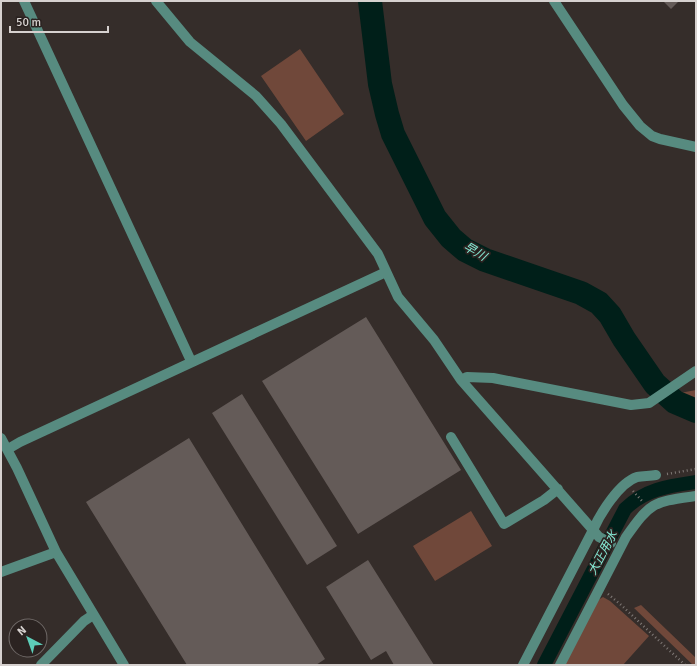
<svg xmlns="http://www.w3.org/2000/svg" width="697" height="666" viewBox="0 0 697 666" font-family="Signika,'Noto Sans JP',sans-serif">
  <rect width="100%" height="100%" fill="#352d2a"/>
  <!-- green -->
  <path fill="#70483a" d="M300 49 344 114 306 141 261 76Z
    M696 390V404L680 393Z
    M471 511 492 546 435 581 413 546Z
    M603 597 610 601 649 636 623 665H564L598 600Z
    M641 605 696 658V665H693L634 608Z"/>
  <g fill="none" stroke-linecap="round" stroke-linejoin="round">
    <!-- canal -->
    <path stroke="#001f19" stroke-width="14" d="M544 665 625 509C645 489 669 486 696 482"/>
    <!-- river -->
    <path stroke="#001f19" stroke-width="24" d="M370 1 380 84 387 114 393 134 435 218 451 238 465 250 485 260 581 293 599 303 610 315 624 339 655 384 675 402 696 411"/>
  </g>
  <!-- building -->
  <path fill="#645b58" d="M663 1H679L671 9Z
    M366 317 461 470 358 534 262 381Z
    M242 394 337 546 307 565 212 413Z
    M189 438 325 659 316 665H187L86 502Z
    M368 560 434 665H394L386 651 371 660 326 587Z"/>
  <g fill="none" stroke-linecap="round" stroke-linejoin="round">
    <!-- path -->
    <path stroke="#807a77" stroke-width="2.5" stroke-dasharray="1 3" stroke-linecap="butt" d="M667 474 696 469
      M633 491 642 501
      M608 594 620 604 685 665"/>
    <!-- minor -->
    <path stroke="#578b80" stroke-width="10" d="M24 1 191 361
      M156 1 190 42 256 96 281 124 378 254 398 297 434 340 461 380 593 530 523 665
      M554 1 623 105 640 126 652 136 660 139 696 147
      M461 380 467 377 493 378 631 405 649 403 696 371
      M451 437 504 524 544 500 558 489
      M1 438 17 468 56 552 124 665
      M8 449 20 442 386 272
      M611 543 599 537 593 530C600 514 619 483 637 477 643 476 650 476 656 475
      M1 572 56 552
      M41 665 84 621 93 615
      M560 665 626 537C651 501 654 502 696 496"/>
  </g>
  <g text-anchor="middle" dominant-baseline="central" stroke-width="3.5" stroke-linejoin="round" paint-order="stroke">
    <!-- water labels -->
    <g font-size="12" font-style="italic" fill="#84e9d4" stroke="#2b2321">
      <text transform="translate(475 252) rotate(30)">早川</text>
      <text transform="translate(603 553) rotate(-62)">大正用水</text>
    </g>
  </g>
  <!-- border -->
  <rect width="697" height="666" fill="none" stroke="#d6d1cf" stroke-width="4"/>
  <!-- north arrow -->
  <g transform="translate(28 638) rotate(319)"><circle r="19" fill="#2b2321" stroke="#6f6967"/>
  <path d="M0-3L7 15L0 10L-7 15Z" fill="#5dceb9"/>
  <text y="-6" font-size="11" font-weight="bold" text-anchor="middle" fill="#d6d1cf">N</text>
  </g>
  <!-- scale -->
  <path d="M10 26v6h98v-6" fill="none" stroke="#d6d1cf" stroke-width="2"/>
  <text x="16" y="26" font-size="12" fill="#d6d1cf" stroke="#2b2321" stroke-width="3" paint-order="stroke">50 m</text>
</svg>
